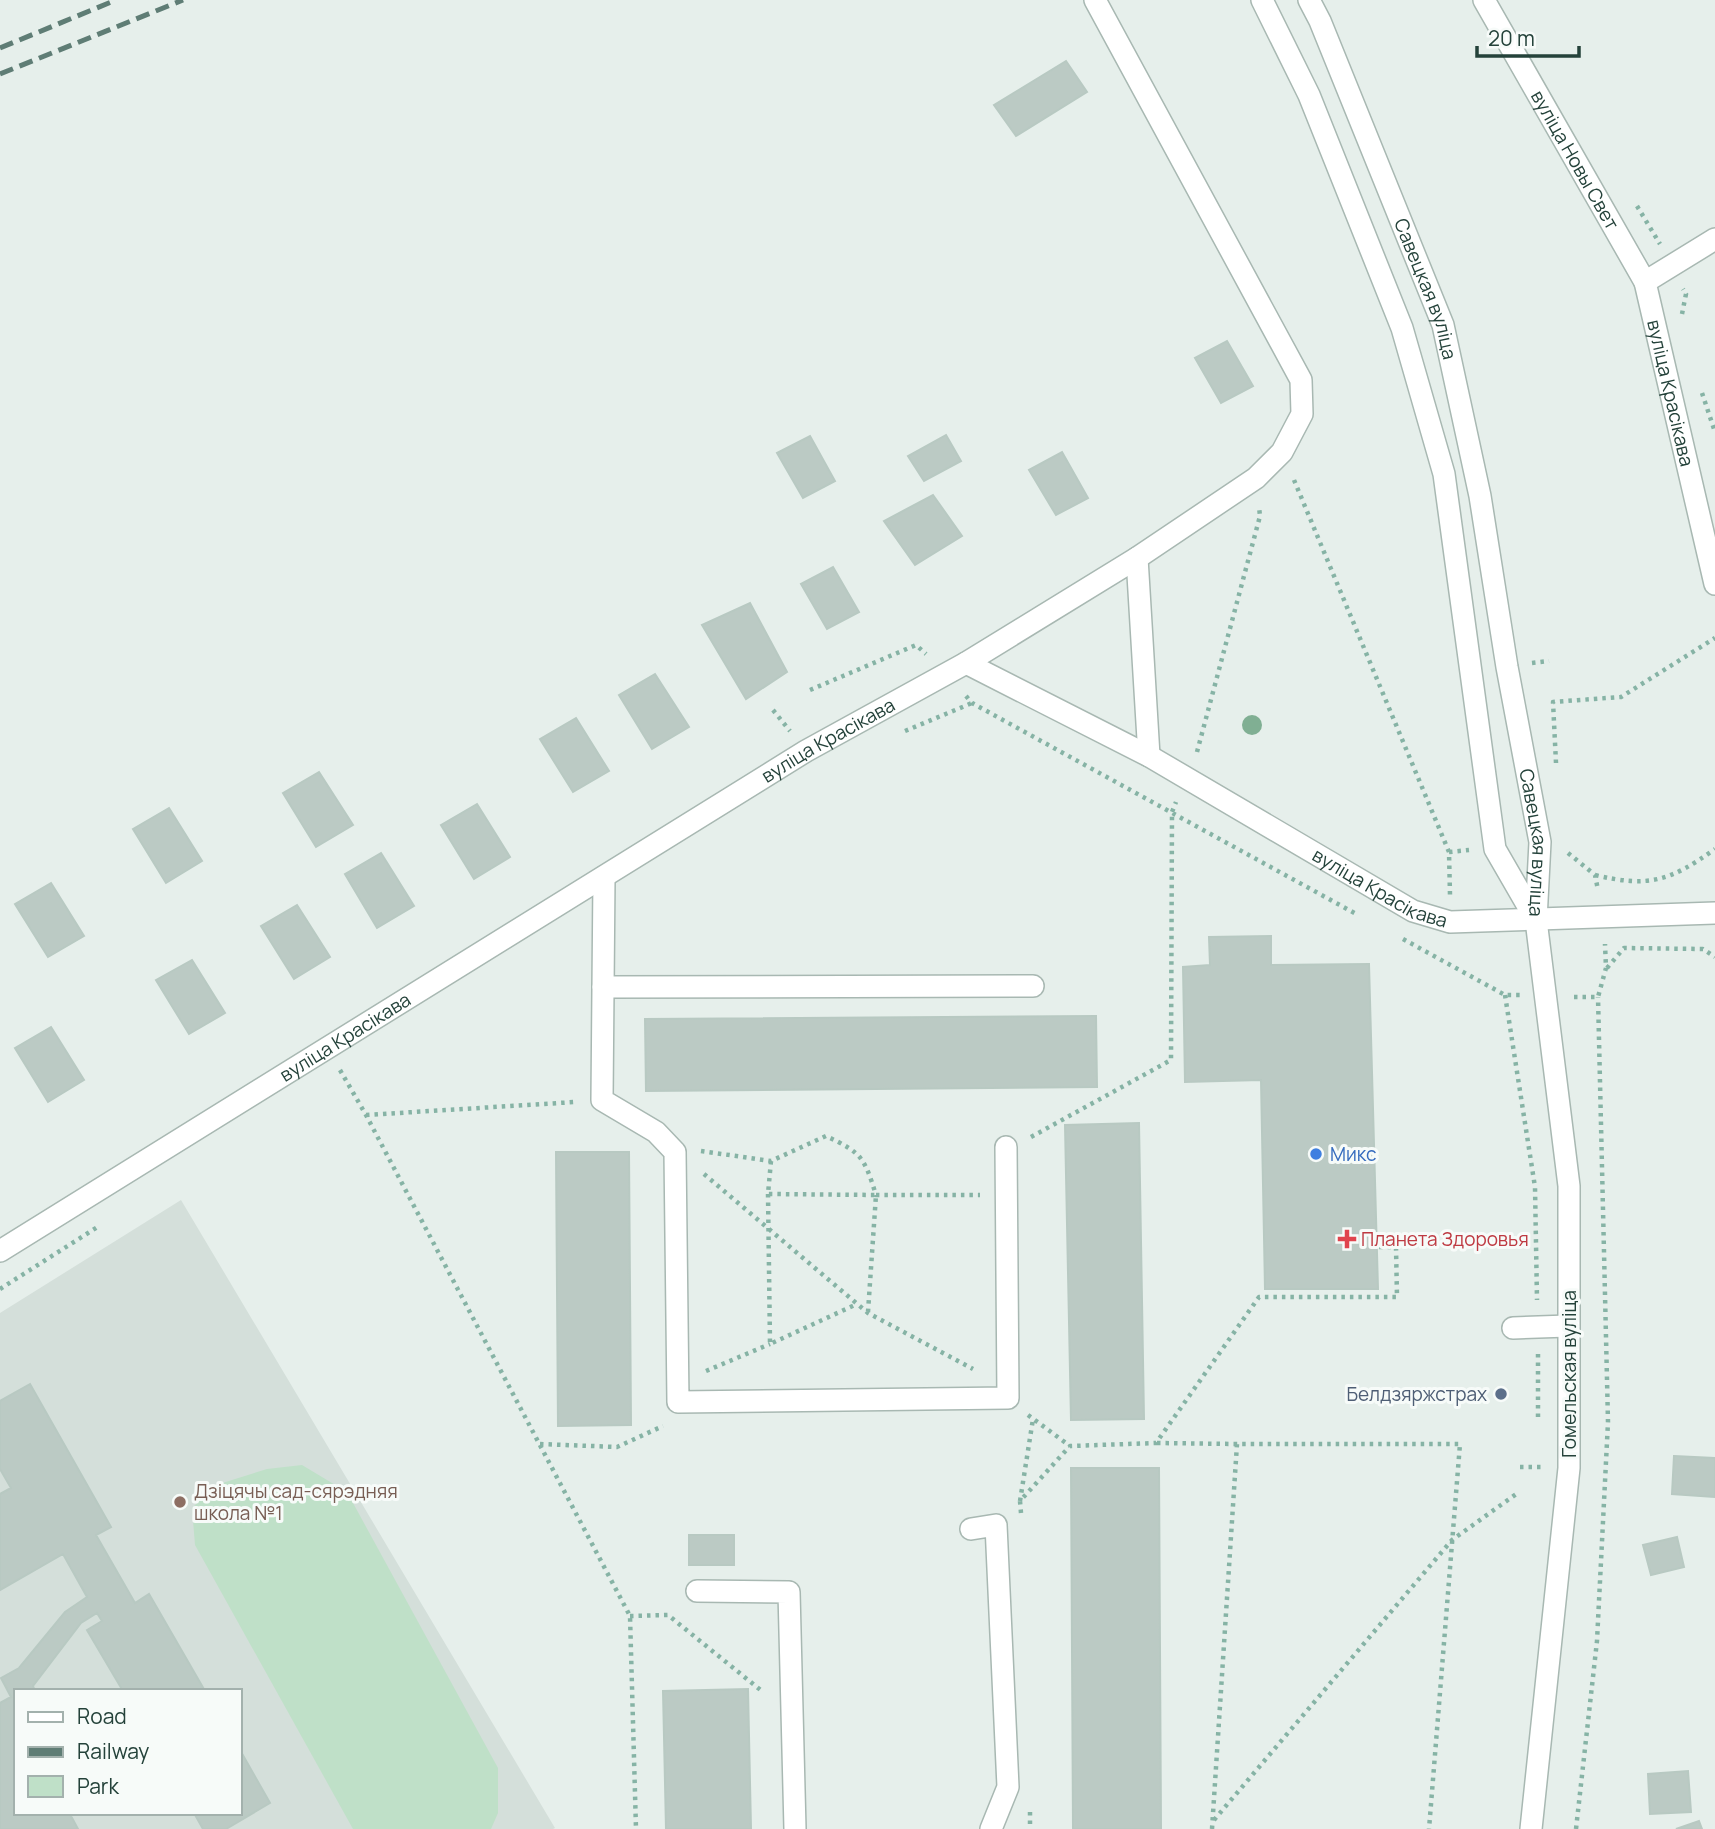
<svg xmlns="http://www.w3.org/2000/svg" width="1715" height="1829" viewBox="0 0 1715 1829" font-family="Manrope,sans-serif">
  <rect width="100%" height="100%" fill="#e6efeb"/>
  <!-- built -->
  <path fill="#d4dfda" fill-rule="evenodd" d="M181 1200 555 1828 553 1829H0V1313ZM16 1691H240V1813H16Z"/>
  <!-- green -->
  <path fill="#bfe0c8" d="M302 1465 347 1492 498 1768V1813L491 1829H353L195 1545 192 1508 216 1485 267 1469Z"/>
  <!-- building -->
  <path fill="#bbcac4" stroke="#b8c9c2" stroke-width="2" d="M1066 61 1087 92 1016 136 994 105Z
    M1227 341 1253 386 1221 403 1195 358Z
    M946 435 961 461 924 481 908 456Z
    M810 436 835 481 803 498 777 453Z
    M1062 452 1088 498 1056 515 1029 470Z
    M933 495 962 536 915 565 884 521Z
    M833 567 859 612 827 629 801 584Z
    M750 603 787 672 746 699 702 625Z
    M655 674 689 727 652 749 619 695Z
    M576 718 609 771 573 792 540 739Z
    M319 772 353 825 316 847 283 793Z
    M477 804 510 857 474 879 441 825Z
    M169 808 202 861 166 883 133 829Z
    M381 853 414 906 377 928 345 874Z
    M51 883 84 936 48 957 15 904Z
    M297 905 330 957 294 979 261 926Z
    M1271 936V965L1369 964 1378 1289H1265L1261 1080 1185 1082 1183 967 1210 965 1209 937Z
    M192 960 225 1013 189 1034 156 980Z
    M1096 1016 1097 1087 646 1091 645 1019Z
    M51 1027 84 1080 48 1102 15 1048Z
    M1139 1123 1144 1419 1071 1420 1065 1125Z
    M556 1152H629L631 1425 558 1426Z
    M30 1384 111 1527 96 1535 135 1603 149 1594 205 1691H123L87 1630 102 1621 97 1613 81 1623 33 1686 35 1691H16V1813H76L71 1816 78 1829H0V1703L11 1697 1 1678 19 1668 65 1612 87 1597 63 1554 0 1590V1494L11 1488 0 1469V1401Z
    M1674 1456 1715 1458V1497L1672 1494Z
    M1071 1468H1159L1161 1829H1073Z
    M689 1535H734V1565H689Z
    M1677 1537 1684 1567 1651 1575 1643 1545Z
    M748 1689 751 1829H666L663 1691Z
    M240 1750 270 1803 226 1829H203L194 1813H240Z
    M1688 1771 1691 1812 1650 1814 1648 1774Z
    M1699 1821 1702 1829H1676Z"/>
  <g fill="none" stroke-linecap="round" stroke-linejoin="round">
    <defs>
      <g id="minor">
        <path d="M1262 0 1309 95 1402 328 1444 474 1495 849 1536 920"/>
        <path id="s1" d="M1309 0 1320 21 1443 325 1480 496 1507 667 1540 842 1536 920 1569 1186V1468L1531 1829"/>
        <path id="s2" d="M1484 0 1645 282"/>
        <path id="s3" d="M1715 239 1645 282 1715 584"/>
        <path d="M1137 558 1149 756"/>
        <path d="M966 663 1137 558 1256 478 1282 452 1302 414 1301 380 1095 0"/>
        <path d="M604 877 602 1100 656 1132 675 1152 678 1402 1008 1398 1006 1147"/>
        <path d="M603 987 1033 986"/>
        <path id="s4" d="M0 1251 806 751 966 663 1149 756 1413 911 1450 922 1715 913"/>
        <path d="M1513 1328 1568 1326"/>
        <path d="M971 1529 996 1525 1008 1787 991 1829"/>
        <path d="M697 1591 789 1592 795 1829"/>
      </g>
    </defs>
    <!-- minor casing -->
    <use href="#minor" stroke="#a8b8b2" stroke-width="24"/>
    <!-- path -->
    <path stroke="#86b3a5" stroke-width="4.5" stroke-dasharray="3.5 5" stroke-linecap="butt" d="M1637 206 1660 244
      M1682 314 1686 294 1683 289
      M1702 393 1715 432
      M1294 480 1449 852 1450 895
      M1532 663 1549 661
      M810 690 916 645 926 654
      M966 696 972 703 1358 915
      M773 710 790 731
      M905 731 972 703
      M1197 752 1260 516 1259 507
      M1556 763 1553 702 1621 697 1715 638
      M1449 852 1469 850
      M1568 853 1595 875 1598 890
      M1595 875C1649 888 1670 881 1715 849
      M1403 939 1505 995H1520
      M1607 968 1624 948 1703 949 1715 957
      M1505 995 1535 1187 1537 1300
      M1574 997H1598L1606 968 1605 944
      M340 1070 366 1115 630 1616 636 1829
      M366 1115 575 1102
      M1031 1137 1171 1060 1172 812 1176 802
      M701 1151 771 1161 826 1136C862 1153 864 1157 876 1195H980
      M771 1161 768 1194 876 1195 868 1312
      M704 1174 868 1313 973 1369
      M768 1194 770 1344 857 1304
      M0 1289 99 1226
      M1538 1354V1422
      M706 1371 770 1344
      M1028 1415 1070 1446
      M1157 1443 1237 1444
      M540 1444 617 1447 663 1426
      M1520 1467H1544
      M1020 1501 1033 1419
      M1021 1513 1020 1501 1070 1446 1156 1443 1259 1297H1397L1396 1247H1377
      M630 1616 668 1615 763 1692
      M1030 1812V1829
      M1214 1820 1452 1540 1519 1492
      M1212 1829 1237 1444H1460L1429 1829
      M1576 1829 1597 1641 1608 1422 1598 997"/>
    <!-- minor -->
    <use href="#minor" stroke="#fff" stroke-width="21"/>
    <!-- rail -->
    <path stroke="#5f7d75" stroke-width="5" stroke-dasharray="14 7" stroke-linecap="butt" d="M0 48 116 0
      M0 74 183 0"/>
  </g>
  <!-- trees -->
  <circle fill="#80af93" cx="1252" cy="725" r="10"/>
  <!-- markers -->
  <circle fill="#3f7fe0" stroke="#f7fbf9" stroke-width="2.5" cx="1316" cy="1154" r="7"/>
  <path fill="#e0444e" stroke="#f7fbf9" stroke-width="2.5" d="M1343.5 1228.5h7v7h7v7h-7v7h-7v-7h-7v-7h7z"/>
  <circle fill="#5c6f8a" stroke="#f7fbf9" stroke-width="2.5" cx="1501" cy="1394" r="7"/>
  <circle fill="#8d6e63" stroke="#f7fbf9" stroke-width="2.5" cx="180" cy="1502" r="7"/>
  <g text-anchor="middle" dominant-baseline="central" stroke-width="6" stroke-linejoin="round" paint-order="stroke">
    <!-- street labels -->
    <g font-size="19" fill="#24423a" stroke="#f7fbf9">
      <text stroke="none"><textPath href="#s2" startOffset="184">вуліца Новы Свет</textPath></text>
      <text stroke="none"><textPath href="#s1" startOffset="312">Савецкая вуліца</textPath></text>
      <text stroke="none"><textPath href="#s3" startOffset="196">вуліца Красікава</textPath></text>
      <text stroke="none"><textPath href="#s4" startOffset="973">вуліца Красікава</textPath></text>
      <text stroke="none"><textPath href="#s1" startOffset="878">Савецкая вуліца</textPath></text>
      <text stroke="none"><textPath href="#s4" startOffset="1603">вуліца Красікава</textPath></text>
      <text stroke="none"><textPath href="#s4" startOffset="406">вуліца Красікава</textPath></text>
      <text transform="translate(1569 1374) rotate(-90)">Гомельская вуліца</text>
    </g>
    <!-- shop labels -->
    <g font-size="19" fill="#366cbe" stroke="#f7fbf9" text-anchor="start">
      <text x="1330" y="1154">Микс</text>
    </g>
    <!-- health labels -->
    <g font-size="19" fill="#be3a42" stroke="#f7fbf9" text-anchor="start">
      <text x="1361" y="1239">Планета Здоровья</text>
    </g>
    <!-- service labels -->
    <g font-size="19" fill="#4e5e75" stroke="#f7fbf9" text-anchor="end">
      <text x="1487" y="1394">Белдзяржстрах</text>
    </g>
    <!-- education labels -->
    <g font-size="19" fill="#785e54" stroke="#f7fbf9" text-anchor="start">
      <text x="194" y="1491">Дзіцячы сад-сярэдняя<tspan x="194" dy="22">школа №1</tspan></text>
    </g>
  </g>
  <!-- legend -->
  <rect x="14" y="1689" width="228" height="126" fill="#f7fbf9" stroke="#a3b1ad" stroke-width="2"/>
  <rect x="28" y="1712" width="35" height="10" fill="#ffffff" stroke="#a3b1ad" stroke-width="2"/>
  <text x="77" y="1724" font-size="21" fill="#24423a">Road</text>
  <rect x="28" y="1747" width="35" height="10" fill="#5f7d75" stroke="#a3b1ad" stroke-width="2"/>
  <text x="77" y="1759" font-size="21" fill="#24423a">Railway</text>
  <rect x="28" y="1776" width="35" height="21" fill="#bfe0c8" stroke="#a3b1ad" stroke-width="2"/>
  <text x="77" y="1794" font-size="21" fill="#24423a">Park</text>
  <!-- scale -->
  <path d="M1477 46v10h102v-10" fill="none" stroke="#24423a" stroke-width="3.5"/>
  <text x="1488" y="46" font-size="21" fill="#24423a" stroke="#f7fbf9" stroke-width="5" paint-order="stroke">20 m</text>
</svg>
